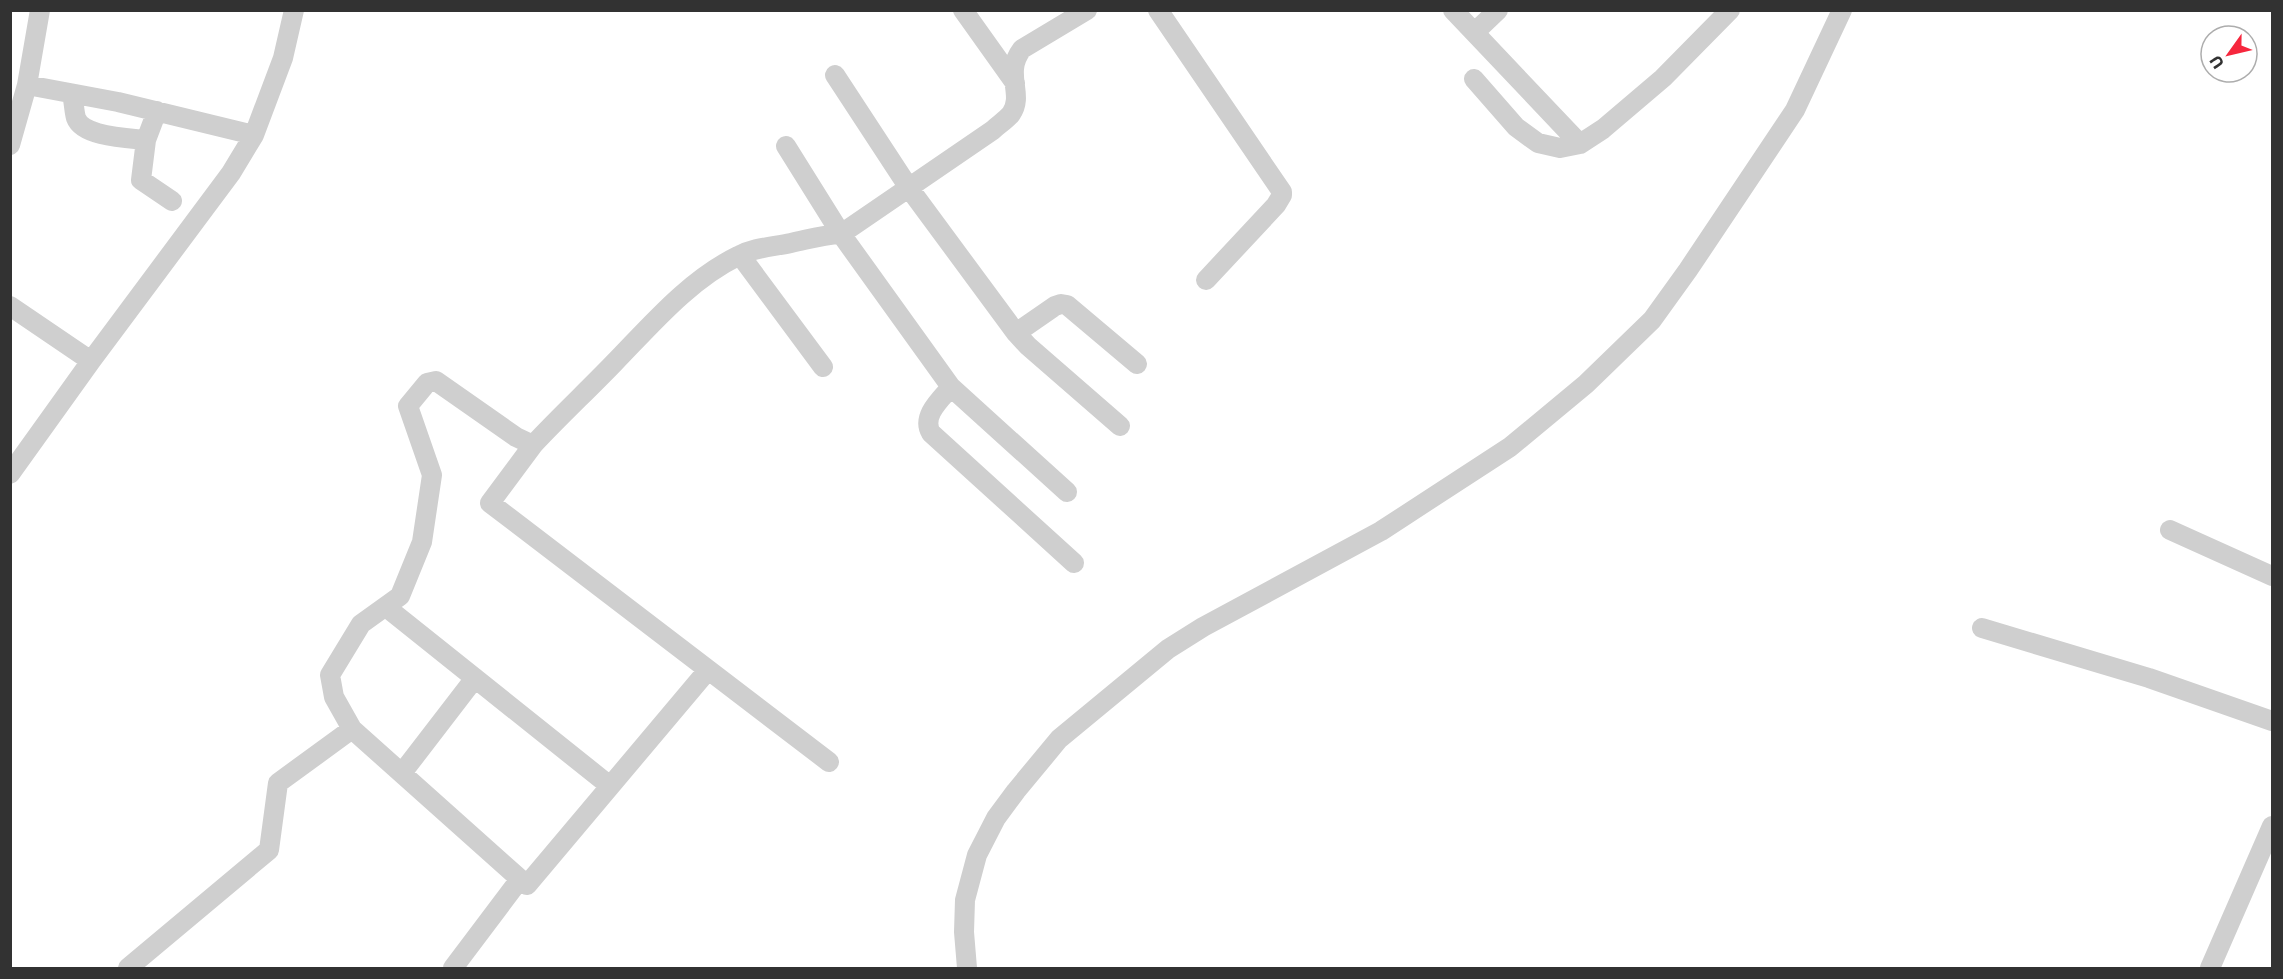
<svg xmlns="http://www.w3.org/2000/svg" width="2283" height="979" viewBox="0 0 2283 979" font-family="Commissioner,sans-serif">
  <rect width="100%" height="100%" fill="#fff"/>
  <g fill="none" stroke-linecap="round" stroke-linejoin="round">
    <!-- minor -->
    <path stroke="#cfcfcf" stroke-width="20" d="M963 10 1015 83
      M1158 10 1282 192V195L1276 205 1206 280
      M1453 10 1580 144
      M1475 32 1498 10
      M835 75 909 188 1016 333 1028 346 1120 426
      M1474 79 1516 127 1538 143 1560 148 1580 144 1603 129 1663 78 1730 10
      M27 85 118 102 254 135
      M72 94C74 102 74 111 76 118 83 137 128 138 146 140
      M157 111 146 140 141 180 172 201
      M10 145 27 85 40 10
      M786 146 841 234 951 387 1067 492
      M740 255 823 367
      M10 306 91 361
      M1016 333 1055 306 1061 304 1067 305 1137 364
      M951 387C941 399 921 416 931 433L1074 563
      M533 445 490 503 829 762
      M10 474 91 361 231 173 254 135 283 58 294 10
      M2170 530 2272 576
      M386 607 610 786
      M1982 628 2149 678 2272 721
      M402 773 475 678
      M527 885 708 670
      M128 968 269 850 278 783 352 729
      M453 968 520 879 352 729 334 697 330 675 361 624 400 596 422 542 432 475 408 406 427 383 436 381 516 437 533 445C559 417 587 391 614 363 652 324 689 280 738 256 755 247 773 247 791 243 810 239 821 235 841 234L993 130C998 125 1006 120 1011 114 1025 94 1003 74 1022 49L1087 10
      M967 968 964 932 965 900 977 855 996 818 1016 791 1059 739 1168 649 1203 627 1381 531 1510 447 1586 384 1652 320 1688 270 1795 110 1842 10
      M2210 968 2272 826"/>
  </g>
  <!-- border -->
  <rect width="2283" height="979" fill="none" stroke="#323232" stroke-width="24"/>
  <!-- north arrow -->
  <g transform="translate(2229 54) rotate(236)"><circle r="28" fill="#ffffff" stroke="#adadad" stroke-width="1.5"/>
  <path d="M0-4.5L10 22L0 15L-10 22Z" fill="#f6273d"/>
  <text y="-9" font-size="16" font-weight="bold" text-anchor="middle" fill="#323232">U</text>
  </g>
</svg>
